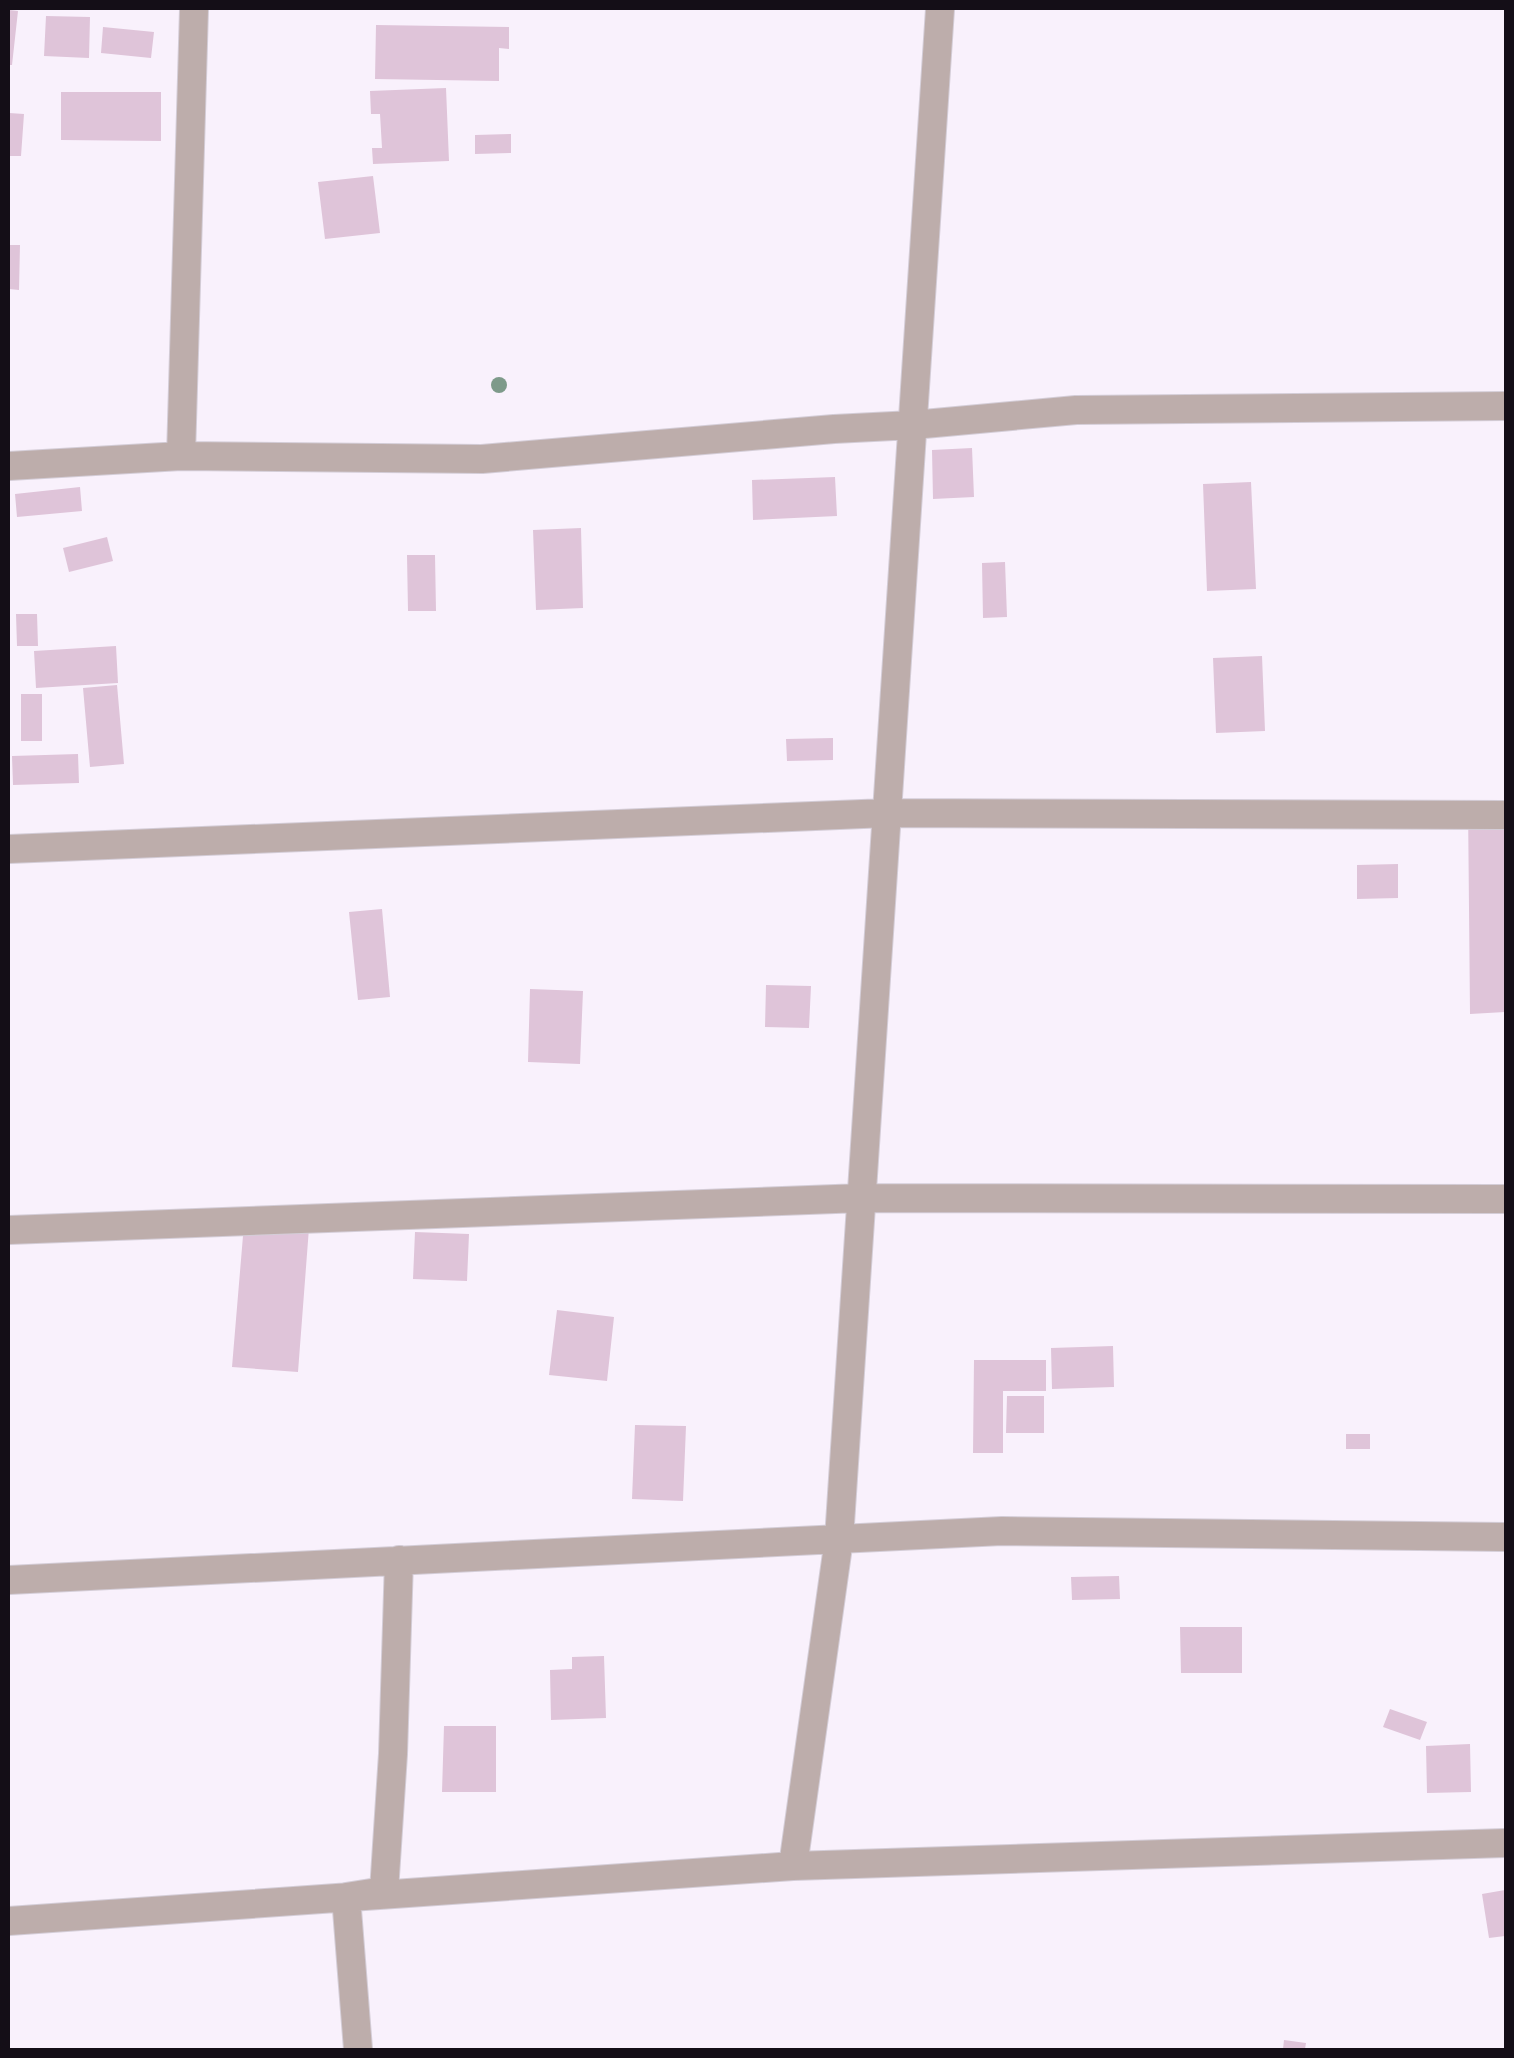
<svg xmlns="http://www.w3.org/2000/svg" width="1514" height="2058" viewBox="0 0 1514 2058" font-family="Mulish,sans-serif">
  <rect width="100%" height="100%" fill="#f9f1fc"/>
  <!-- building -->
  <path fill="#dfc4d9" d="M9 10 18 11 12 65H9Z
    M46 16 90 17 89 58 44 56Z
    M376 25 509 27V49L499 48V81L375 79Z
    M103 27 154 32 151 58 101 53Z
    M446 88 449 161 373 164 372 148H382L380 114H371L370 91Z
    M61 92H161V141L61 140Z
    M9 113 24 114 21 156H9Z
    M511 134V153L475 154V135Z
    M373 176 380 233 325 239 318 182Z
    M9 245H20L19 290 9 289Z
    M972 448 974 497 933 499 932 450Z
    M835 477 837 516 753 520 752 480Z
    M1251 482 1256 589 1207 591 1203 484Z
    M80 487 82 511 17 517 15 494Z
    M581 528 583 608 536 610 533 530Z
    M107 537 113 561 69 572 63 548Z
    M407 555H435L436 611H408Z
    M1005 562 1007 617 983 618 982 563Z
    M16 614H37L38 646H17Z
    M116 646 118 683 36 688 34 651Z
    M1262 656 1265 731 1216 733 1213 658Z
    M117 685 124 764 90 767 83 688Z
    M21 694H42V741H21Z
    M833 738V760L787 761 786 739Z
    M78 754 79 783 13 785 12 756Z
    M1505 800V1012L1470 1014 1468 803Z
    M1398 864V898L1357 899V865Z
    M382 909 390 997 358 1000 349 912Z
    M766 985 811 986 809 1028 765 1027Z
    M530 989 583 991 580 1064 528 1062Z
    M244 1224 309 1228 298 1372 232 1367Z
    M415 1232 469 1234 467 1281 413 1279Z
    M557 1310 614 1317 607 1381 549 1375Z
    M1113 1346 1114 1387 1052 1389 1051 1348Z
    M974 1360H1046V1391H1003V1453H973Z
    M1007 1396H1044V1433H1006Z
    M635 1425 686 1426 683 1501 632 1499Z
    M1346 1434H1370V1449H1346Z
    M1119 1576 1120 1599 1072 1600 1071 1577Z
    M1180 1627H1242V1673H1181Z
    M604 1656 606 1718 551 1720 550 1670 572 1669V1657Z
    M1390 1709 1427 1722 1420 1740 1383 1727Z
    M444 1726H496V1792H442Z
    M1470 1744 1471 1792 1427 1793 1426 1746Z
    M1505 1890V1936L1489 1938 1482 1894Z
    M1284 2040 1306 2043 1305 2049H1283Z"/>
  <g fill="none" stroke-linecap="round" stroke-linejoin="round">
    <defs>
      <path id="minor" d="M181 456 194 9
        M9 466 181 456 482 459 834 429 913 425 1076 410 1505 406
        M9 849 887 813 1505 815
        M9 1230 862 1198 1505 1199
        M9 1580 1002 1531 1505 1537
        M793 1866 839 1539 940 9
        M9 1921 793 1866 1505 1843
        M358 2049 346 1897 384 1891 393 1754 399 1560"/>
    </defs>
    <!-- minor casing -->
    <use href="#minor" stroke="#d4cdd7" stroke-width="30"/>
    <!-- minor -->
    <use href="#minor" stroke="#bdadab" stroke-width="28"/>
  </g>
  <!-- trees -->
  <circle fill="#7e9a8a" cx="499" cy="385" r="8"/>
  <!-- border -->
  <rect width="1514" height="2058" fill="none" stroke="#140e17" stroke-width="20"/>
</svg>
